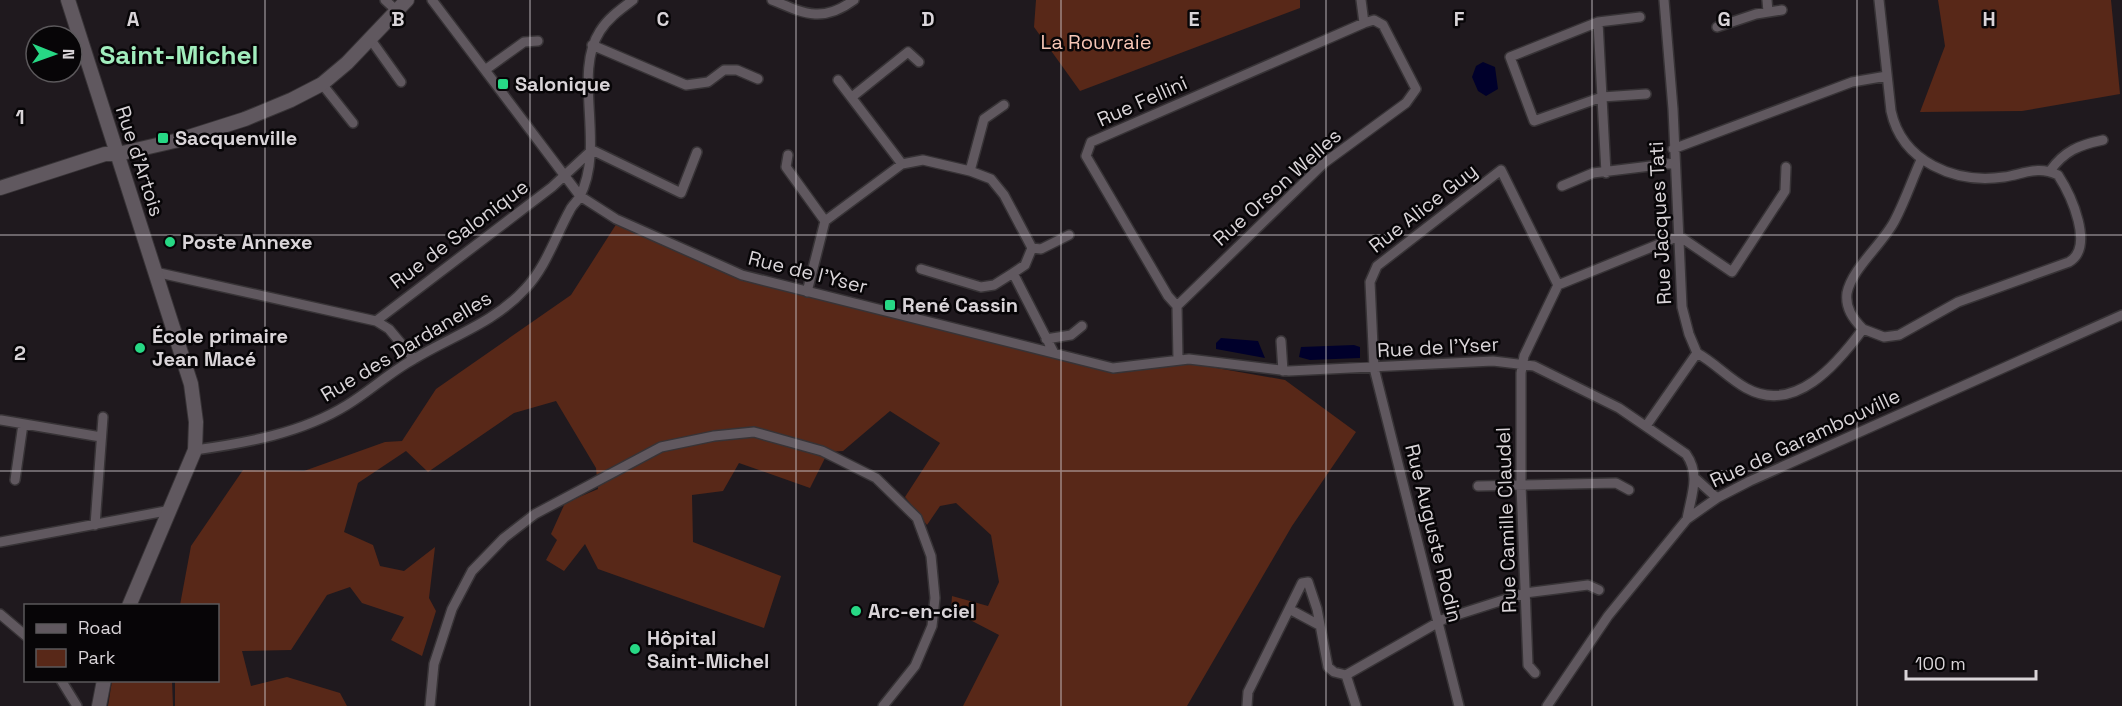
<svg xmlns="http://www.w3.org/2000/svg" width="2122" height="706" viewBox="0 0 2122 706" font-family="'Space Grotesk',sans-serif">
  <rect width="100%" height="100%" fill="#1f191e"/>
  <!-- green -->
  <path fill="#582818" d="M1036 0H1300V8L1080 91 1034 27Z
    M1938 0H2111L2120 94 2022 111 1920 112 1945 46Z
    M617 223 745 279 931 323 1118 373 1188 363 1285 380 1356 432 1292 526 1187 706H963L999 635 951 610 952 596 988 606 999 582 991 535 956 503 940 506 927 525 905 497 940 443 890 411 843 451 828 452 810 488 739 463 723 491 692 495 693 542 781 576 764 628 598 569 585 544 564 571 546 560 557 540 551 534 565 503 598 489 596 468 556 401 514 413 428 472 406 451 358 483 344 532 373 545 380 566 404 571 435 547 429 598 436 611 422 656 391 640 404 617 362 603 350 587 327 595 291 650 242 651 251 686 287 677 340 693 347 706H175V681L218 680V606L180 605 191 546 243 470 304 471 385 442 402 441 436 389 571 295Z
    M112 681H172L173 706H108Z"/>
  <!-- water -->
  <path fill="#00002b" d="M1483 62 1495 67 1498 89 1486 96 1478 91 1472 77 1476 66Z
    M1221 338 1258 341 1265 358 1216 349V343Z
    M1354 345 1360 347V358L1310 360 1299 357 1301 347Z"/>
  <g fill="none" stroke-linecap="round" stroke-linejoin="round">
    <defs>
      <path id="street" d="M385 0 397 11
        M432 0 580 196 616 219 742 275 1113 368 1189 359 1289 371 1493 361 1534 366 1619 408 1686 454C1701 475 1691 496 1687 519
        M772 0C805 14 823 23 854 0
        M1361 0 1364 23
        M1664 0 1673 109 1682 307 1689 334 1697 353
        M1767 0 1768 12
        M1640 17 1598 22 1510 57 1534 121 1602 97 1646 94
        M1598 22 1606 173
        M1717 27 1756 14 1782 10
        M371 40 401 82
        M592 45 686 85 708 82 724 70H737L758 79
        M485 70 524 42 538 41
        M838 80 902 164
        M322 84 353 123
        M852 97 908 52 919 62
        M1673 149 1852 82 1887 76
        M592 150 681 193 697 152
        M788 155 786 167 825 221 807 292
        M970 171 991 179 1004 195 1032 248 1025 265 1013 273 1054 353
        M2050 171C2064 151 2079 145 2103 140
        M1562 186 1593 173 1675 163
        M825 221 902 164 923 160 970 171 984 119 1004 105
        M1032 248 1041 249 1069 235
        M921 269 981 287 994 285 1013 273
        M155 272 376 321 389 329 414 359
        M1177 306 1324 163 1406 103 1416 89 1383 25 1374 20 1364 23 1091 142 1086 156 1168 296 1177 306 1178 360
        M376 321 552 187 592 150
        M1863 329C1853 319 1845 308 1847 293 1852 268 1883 244 1895 220 1905 201 1912 180 1921 160
        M1046 339 1071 335 1082 326
        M1281 341 1283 371
        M1697 353C1715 363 1728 378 1746 388 1795 415 1837 364 1863 329L1884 337 1899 335 1958 302 2069 262C2095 247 2071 195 2058 175 2038 165 2024 174 2004 177 1955 184 1902 162 1891 111L1879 0
        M1 420 101 437
        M1646 426 1697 353
        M195 450C246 443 302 433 347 405 370 391 390 372 414 359 452 336 494 323 525 289 546 267 555 237 570 210 572 205 578 201 580 196 606 145 572 74 600 31 608 18 621 9 633 0
        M1696 479 1717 498
        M15 480 23 424
        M1478 486 1616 483 1629 490
        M95 525 103 417
        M0 542 171 510
        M1291 610 1319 625
        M0 614 26 636
        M1535 673 1528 665 1521 485V373L1524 356 1558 285 1679 236 1732 272 1785 191 1786 167
        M1346 675 1444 619 1525 593 1588 585 1599 590
        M1346 675 1356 706
        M61 680 77 706
        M430 706 434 664 452 609 472 571 504 538 535 514 661 447 714 436 754 432 822 451 876 478 917 518 931 556 935 598 932 626 915 666 883 706
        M1247 706 1248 692 1302 583 1308 582 1317 609 1328 667 1334 672 1346 675
        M1459 706 1374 368 1370 282 1377 266 1501 170 1558 285
        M1547 706 1608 616 1687 519 1717 498 1750 481 2122 315"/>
      <path id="secondary" d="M68 0 191 384 196 422 195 450 129 606
        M0 188 105 154H118L179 140 245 119 291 100 322 84 347 63 407 0
        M99 706 104 680"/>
    </defs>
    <!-- street casing -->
    <use href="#street" stroke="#373336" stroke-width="12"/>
    <!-- secondary casing -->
    <use href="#secondary" stroke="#373336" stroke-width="16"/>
    <!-- street -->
    <use href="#street" stroke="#60585f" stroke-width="9"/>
    <!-- secondary -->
    <use href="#secondary" stroke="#60585f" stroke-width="14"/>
  </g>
  <!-- grid -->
  <path fill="none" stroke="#d9d4d8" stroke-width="1.5" stroke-opacity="0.55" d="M265 0V706M530 0V706M796 0V706M1061 0V706M1326 0V706M1592 0V706M1857 0V706M0 235H2122M0 471H2122"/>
  <!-- markers -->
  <g fill="#27d885" stroke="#070507" stroke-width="2">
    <rect x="497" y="78" width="12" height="12" rx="3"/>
    <rect x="157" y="132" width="12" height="12" rx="3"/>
    <circle cx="170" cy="242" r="6"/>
    <rect x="884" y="299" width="12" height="12" rx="3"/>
    <circle cx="140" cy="348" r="6"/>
    <circle cx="856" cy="611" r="6"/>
    <circle cx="635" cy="649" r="6"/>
  </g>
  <g text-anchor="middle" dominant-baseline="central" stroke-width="5" stroke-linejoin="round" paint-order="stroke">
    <!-- park labels -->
    <g font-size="20" fill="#f7c6b6" stroke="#070507">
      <text x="1096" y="42">La Rouvraie</text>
    </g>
    <!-- poi labels -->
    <g font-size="20" font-weight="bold" fill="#d9d4d8" stroke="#070507" text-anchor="start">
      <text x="515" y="84">Salonique</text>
      <text x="175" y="138">Sacquenville</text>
      <text x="182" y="242">Poste Annexe</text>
      <text x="902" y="305">René Cassin</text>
      <text x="152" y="336">École primaire<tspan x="152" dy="23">Jean Macé</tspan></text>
      <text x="868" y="611">Arc-en-ciel</text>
      <text x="647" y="638">Hôpital<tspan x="647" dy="23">Saint-Michel</tspan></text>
    </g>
    <!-- street labels -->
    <g font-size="20" fill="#d9d4d8" stroke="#070507">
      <text transform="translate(1142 101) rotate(-24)">Rue Fellini</text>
      <text transform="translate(140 161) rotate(72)">Rue d'Artois</text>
      <text transform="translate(1277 187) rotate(-42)">Rue Orson Welles</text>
      <text transform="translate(1423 208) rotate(-38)">Rue Alice Guy</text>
      <text transform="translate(1660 223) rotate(-93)">Rue Jacques Tati</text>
      <text transform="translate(459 234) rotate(-37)">Rue de Salonique</text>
      <text transform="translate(808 272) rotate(14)">Rue de l'Yser</text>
      <text transform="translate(406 346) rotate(-31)">Rue des Dardanelles</text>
      <text transform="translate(1438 347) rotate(-3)">Rue de l'Yser</text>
      <text transform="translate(1805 438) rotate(-25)">Rue de Garambouville</text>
      <text transform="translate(1506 520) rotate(-92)">Rue Camille Claudel</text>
      <text transform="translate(1434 533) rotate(76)">Rue Auguste Rodin</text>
    </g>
    <!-- district labels -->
    <g font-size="26" font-weight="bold" fill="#a1edbd" stroke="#070507">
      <text x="179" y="55">Saint-Michel</text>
    </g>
  </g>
  <g font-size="20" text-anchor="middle" font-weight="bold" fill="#d9d4d8" stroke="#070507" stroke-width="5" stroke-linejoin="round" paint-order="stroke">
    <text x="133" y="26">A</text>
    <text x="398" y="26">B</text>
    <text x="663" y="26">C</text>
    <text x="928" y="26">D</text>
    <text x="1194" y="26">E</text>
    <text x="1459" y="26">F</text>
    <text x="1724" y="26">G</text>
    <text x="1989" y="26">H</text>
    <text x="20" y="124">1</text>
    <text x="20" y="360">2</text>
  </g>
  <!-- legend -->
  <rect x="24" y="604" width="195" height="78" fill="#070507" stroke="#5b585b" stroke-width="1.5"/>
  <rect x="36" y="624" width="30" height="9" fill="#60585f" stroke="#5b585b" stroke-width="1.5"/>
  <text x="78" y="634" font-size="18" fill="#d9d4d8">Road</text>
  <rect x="36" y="649" width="30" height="18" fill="#582818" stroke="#5b585b" stroke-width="1.5"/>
  <text x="78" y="664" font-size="18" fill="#d9d4d8">Park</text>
  <!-- north arrow -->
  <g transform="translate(54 54) rotate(91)"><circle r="28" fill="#070507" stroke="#5b585b" stroke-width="1.5"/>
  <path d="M0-4.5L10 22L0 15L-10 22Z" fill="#27d885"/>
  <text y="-9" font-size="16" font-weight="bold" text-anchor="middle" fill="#d9d4d8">N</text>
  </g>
  <!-- scale -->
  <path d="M1906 670v9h130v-9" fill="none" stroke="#d9d4d8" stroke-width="3"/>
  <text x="1915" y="670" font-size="18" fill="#d9d4d8" stroke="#070507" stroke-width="4.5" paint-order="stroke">100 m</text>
</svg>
